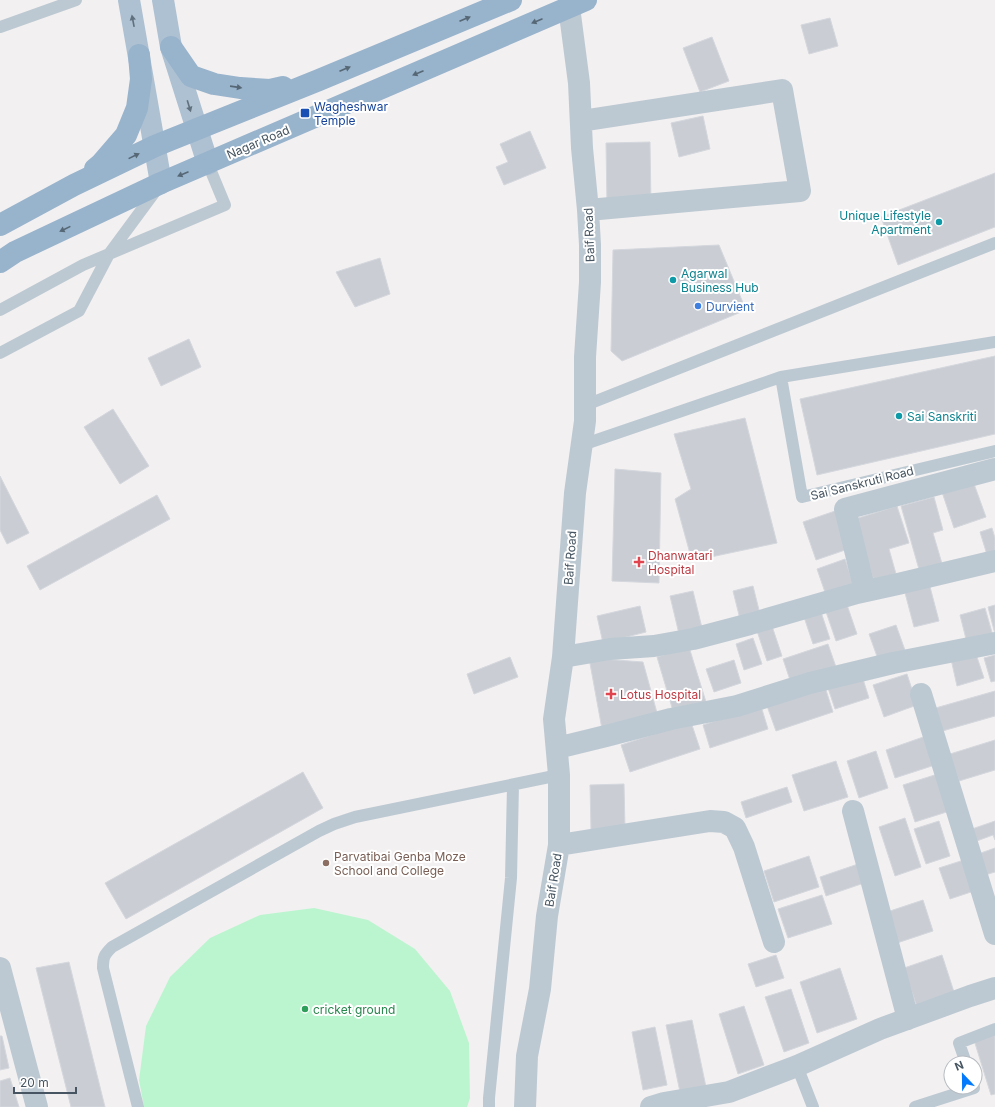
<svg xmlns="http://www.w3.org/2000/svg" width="995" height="1107" viewBox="0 0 995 1107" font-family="Inter,sans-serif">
  <rect width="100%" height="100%" fill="#f3f0f1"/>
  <!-- green -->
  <path fill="#bbf5cf" d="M314 908 368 920 415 949 450 991 469 1043 470 1098 467 1107H144L139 1080 146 1026 170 977 210 938 260 915Z"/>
  <!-- building -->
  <path fill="#caced4" stroke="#d4d7dd" d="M830 18 838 46 809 54 801 25Z
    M712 37 729 81 700 92 683 48Z
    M703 116 710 149 679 157 671 123Z
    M530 131 546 168 504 185 496 167 508 162 500 144Z
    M650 142 651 204 607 205 606 143Z
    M995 173V227L898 265 881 217Z
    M719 245 746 310 622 361 611 351 613 250Z
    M380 258 390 294 355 307 336 272Z
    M189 339 201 367 161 386 148 358Z
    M995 356V434L817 475 800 399Z
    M113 409 149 466 120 484 84 427Z
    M745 418 777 543 692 561 675 499 691 489 674 434Z
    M615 469 661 473 659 583 612 581Z
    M0 476 29 533 7 544 0 530Z
    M973 481 986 517 954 528 942 492Z
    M157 495 170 519 40 590 27 566Z
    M934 497 943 530 933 533 943 567 920 573 901 506Z
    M897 506 909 543 889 549 898 581 876 588 855 519Z
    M838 510 851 548 816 560 803 522Z
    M992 528 995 538V556L988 558 980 532Z
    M845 559 855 589 827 598 817 569Z
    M929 583 939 621 914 627 904 589Z
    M753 586 760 614 740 619 733 591Z
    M693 591 702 628 679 634 670 596Z
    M845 599 857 634 836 641 824 606Z
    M995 605V634L988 607Z
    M640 606 646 632 603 643 597 616Z
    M985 608 993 636 967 643 960 615Z
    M820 609 830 639 813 644 803 614Z
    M896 625 906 653 879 662 869 634Z
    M772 626 782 656 767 661 757 631Z
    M753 638 762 664 744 670 736 644Z
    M828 644 836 667 791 683 783 659Z
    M689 647 706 702 673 711 657 657Z
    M975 651 984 678 957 686 951 659Z
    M995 655V681L991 682 984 658Z
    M510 657 518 677 474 694 467 674Z
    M589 658 643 662 659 720 602 729Z
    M734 660 741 683 714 692 706 669Z
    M907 674 917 705 884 717 873 685Z
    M862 676 869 698 835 709 828 688Z
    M825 687 833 712 776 731 767 706Z
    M995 691V716L939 732 932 709Z
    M761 706 768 729 710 748 703 725Z
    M691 722 700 749 630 772 621 745Z
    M929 735 938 764 895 778 886 750Z
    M995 740V770L959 781 950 754Z
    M876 751 888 788 859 798 847 761Z
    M836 761 848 797 804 811 792 775Z
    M303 772 323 808 126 919 105 883Z
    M941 773 953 810 915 822 903 785Z
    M624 784 625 829 591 830 590 785Z
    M787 787 792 802 746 818 741 802Z
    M905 818 921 867 895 876 879 827Z
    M939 821 950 856 926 864 914 829Z
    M995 821V840L993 835 974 842 969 830Z
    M995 848V872L985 875 978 854Z
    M809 856 819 887 774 902 764 871Z
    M967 859 977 890 950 899 939 868Z
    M861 863 867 882 826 896 820 877Z
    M822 895 832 924 788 938 778 909Z
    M923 900 933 931 897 943 887 912Z
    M776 955 784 978 756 987 748 964Z
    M942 955 955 995 917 1007 904 968Z
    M69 962 105 1107H71L36 968Z
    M840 968 857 1019 817 1033 800 982Z
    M791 989 809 1043 784 1052 765 997Z
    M744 1006 764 1065 738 1074 719 1014Z
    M692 1020 706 1087 680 1092 666 1025Z
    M655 1027 667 1085 643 1090 632 1032Z
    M995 1033V1094L991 1095 974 1040Z
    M0 1036H2L9 1068 0 1070Z
    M10 1078 19 1107H0V1081Z"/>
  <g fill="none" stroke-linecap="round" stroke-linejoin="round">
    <!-- service -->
    <path stroke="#bdc9d2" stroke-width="12" d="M0 27 76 0
      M0 310 83 265 225 205 208 164
      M0 353 47 328 79 311 109 254 157 189
      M781 377 802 497 995 451
      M586 405 995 243
      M582 445 781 377 995 342
      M966 1063 959 1043 995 1029
      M797 1066 813 1107
      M138 1107 103 968C103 957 104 955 112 947L319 831 334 824 355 817 559 775
      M489 1107V1098L511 878 513 785
      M915 1107 974 1088V1087"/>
    <!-- minor -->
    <path stroke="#bdc9d2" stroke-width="22" d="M581 121 782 90 800 191 588 210
      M865 591 845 509 995 469
      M563 657 610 649 654 646 693 639 750 624 857 593 898 584 995 561
      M921 694 995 934
      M557 748 606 736 671 719 737 706 810 683 893 663 995 643
      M853 811 908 1019
      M559 845 710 821 724 822 735 828 744 847 774 942
      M525 1107 527 1056 540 989 547 916 559 845V775L554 719 563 657 575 493 585 421V357L590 282V245L588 210 582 148 579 83 569 7
      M651 1107 664 1103 729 1092 797 1066 880 1029 970 996 995 988"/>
    <!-- tertiary -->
    <path stroke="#bdc9d2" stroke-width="22" d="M0 968 37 1107"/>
    <!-- primary -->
    <path stroke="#adc1d2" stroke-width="22" d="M129 0 161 183
      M163 0 171 47 208 164"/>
    <!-- trunk -->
    <path stroke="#98b3cc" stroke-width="22" d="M171 47 191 76 214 84 240 88 270 90 283 87
      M95 169 101 164 126 135 137 108 141 79 139 55
      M0 225 74 185 155 146 319 80 511 0
      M0 262 15 252 161 183 586 0"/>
  </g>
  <!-- one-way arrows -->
  <defs><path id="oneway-solid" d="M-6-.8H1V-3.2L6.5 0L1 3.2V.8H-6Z"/></defs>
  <g fill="#566876">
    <use href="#oneway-solid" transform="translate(465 19) rotate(-23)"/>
    <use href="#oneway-solid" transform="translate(537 21) rotate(157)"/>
    <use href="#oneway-solid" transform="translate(345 69) rotate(-23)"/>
    <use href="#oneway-solid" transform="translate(418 73) rotate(157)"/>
    <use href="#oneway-solid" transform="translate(236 87) rotate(8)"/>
    <use href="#oneway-solid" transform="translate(134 156) rotate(-26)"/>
    <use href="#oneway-solid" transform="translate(183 174) rotate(157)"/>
    <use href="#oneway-solid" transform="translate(65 229) rotate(154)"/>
  </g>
  <g fill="#60707d">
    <use href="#oneway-solid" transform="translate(133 21) rotate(-101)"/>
    <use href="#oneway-solid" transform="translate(189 106) rotate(73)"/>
  </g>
  <!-- markers -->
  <rect fill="#1a4fb4" stroke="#fff" stroke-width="1.5" x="300" y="108" width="10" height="10" rx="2"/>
  <g fill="#0f9aa8" stroke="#fff" stroke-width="1.5">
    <circle cx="939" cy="222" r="4"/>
    <circle cx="673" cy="280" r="4"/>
    <circle cx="899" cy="416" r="4"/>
  </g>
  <circle fill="#3f7fe0" stroke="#fff" stroke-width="1.5" cx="698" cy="306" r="4"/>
  <g fill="#e0444e" stroke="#fff" stroke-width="1.5">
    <path d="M637 556h4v4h4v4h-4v4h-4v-4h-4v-4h4z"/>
    <path d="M609 688h4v4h4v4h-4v4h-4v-4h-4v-4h4z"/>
  </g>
  <circle fill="#8d6e63" stroke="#fff" stroke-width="1.5" cx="326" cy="863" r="4"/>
  <circle fill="#2e9e5b" stroke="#fff" stroke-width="1.5" cx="305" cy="1009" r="4"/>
  <g text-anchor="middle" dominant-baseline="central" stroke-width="4" stroke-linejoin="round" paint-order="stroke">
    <!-- transit labels -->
    <g font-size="12" fill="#164399" stroke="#fff" text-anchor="start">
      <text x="314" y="106">Wagheshwar<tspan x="314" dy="14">Temple</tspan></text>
    </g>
    <!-- street labels -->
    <g font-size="12" fill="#465561" stroke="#fff">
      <text transform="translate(258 142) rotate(-23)">Nagar Road</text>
      <text transform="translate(589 235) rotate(-92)">Baif Road</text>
      <text transform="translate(862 483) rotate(-14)">Sai Sanskruti Road</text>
      <text transform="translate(570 558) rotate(-86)">Baif Road</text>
      <text transform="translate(553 880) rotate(-81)">Baif Road</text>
    </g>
    <!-- culture labels -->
    <g font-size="12" fill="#0d838f" stroke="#fff" text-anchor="start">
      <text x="931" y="215" text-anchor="end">Unique Lifestyle<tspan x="931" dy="14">Apartment</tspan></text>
      <text x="681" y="273">Agarwal<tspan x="681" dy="14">Business Hub</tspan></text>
      <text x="907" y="416">Sai Sanskriti</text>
    </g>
    <!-- shop labels -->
    <g font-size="12" fill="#366cbe" stroke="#fff" text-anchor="start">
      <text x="706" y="306">Durvient</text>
    </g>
    <!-- health labels -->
    <g font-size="12" fill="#be3a42" stroke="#fff" text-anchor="start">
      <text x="648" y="555">Dhanwatari<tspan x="648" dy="14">Hospital</tspan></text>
      <text x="620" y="694">Lotus Hospital</text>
    </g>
    <!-- education labels -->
    <g font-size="12" fill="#785e54" stroke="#fff" text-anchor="start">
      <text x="334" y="856">Parvatibai Genba Moze<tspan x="334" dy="14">School and College</tspan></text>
    </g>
    <!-- leisure labels -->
    <g font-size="12" fill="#27864d" stroke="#fff" text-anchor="start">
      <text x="313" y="1009">cricket ground</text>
    </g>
  </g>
  <!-- north arrow -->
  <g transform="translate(963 1075) rotate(338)"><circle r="19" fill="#ffffff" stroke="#b5bbc0"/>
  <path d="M0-3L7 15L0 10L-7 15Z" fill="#0379fb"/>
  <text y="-6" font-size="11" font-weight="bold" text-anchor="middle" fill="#465561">N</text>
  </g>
  <!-- scale -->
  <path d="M14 1087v6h62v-6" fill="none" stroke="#465561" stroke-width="2"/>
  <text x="20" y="1087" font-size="12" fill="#465561" stroke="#ffffff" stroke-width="3" paint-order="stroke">20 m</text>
</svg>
